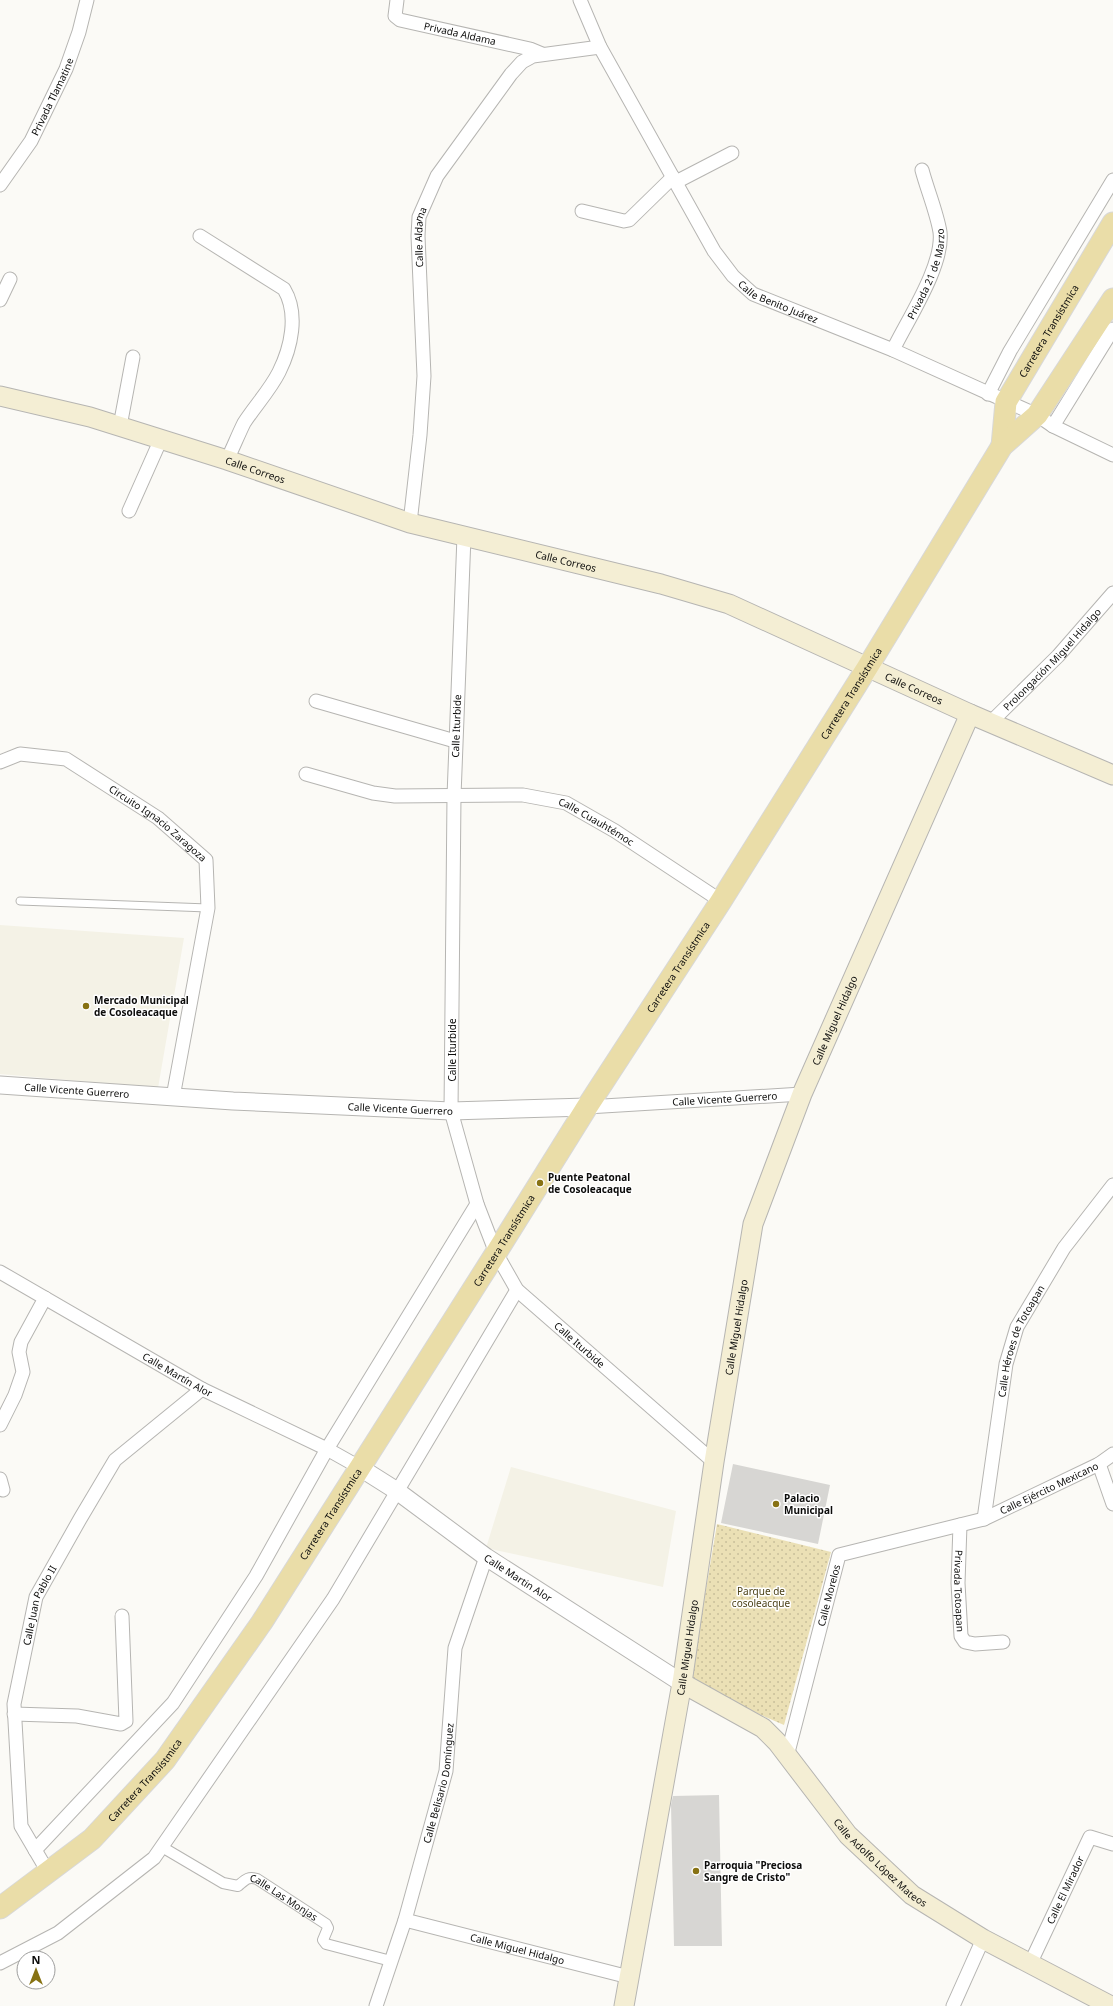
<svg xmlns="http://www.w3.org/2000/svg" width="1113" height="2006" viewBox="0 0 1113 2006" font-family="'Noto Sans',sans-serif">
  <defs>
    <pattern id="grass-dots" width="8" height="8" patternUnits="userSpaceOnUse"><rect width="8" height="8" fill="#ebe0b5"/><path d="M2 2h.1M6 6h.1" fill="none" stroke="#c8bf9a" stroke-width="1.8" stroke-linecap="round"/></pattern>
  </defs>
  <rect width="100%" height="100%" fill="#fbfaf6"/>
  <!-- built -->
  <path fill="#f4f2e6" d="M0 925 184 938 158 1088 0 1074Z
    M511 1467 676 1511 663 1587 486 1548Z"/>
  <!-- grass -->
  <path fill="url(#grass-dots)" d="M717 1524 831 1552 784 1725 690 1684Z"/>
  <!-- building -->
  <path fill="#d7d6d3" d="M733 1464 830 1485 818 1544 721 1523Z
    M719 1795 722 1946H674L671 1805 673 1796Z"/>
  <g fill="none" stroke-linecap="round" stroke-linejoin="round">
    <defs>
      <path id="service" d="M20 901 208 908"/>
      <g id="pedestrian">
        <path id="s1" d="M162 1847 223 1883 238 1886C245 1880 248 1876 257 1879L326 1924 328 1928 323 1940 326 1944 391 1961"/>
      </g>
      <g id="minor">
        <path id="s2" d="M397 0 395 16 400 20 530 49 542 54"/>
        <path id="s3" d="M580 0 600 47 714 251 733 276 753 294 893 350 1037 415 1053 426 1113 455"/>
        <path d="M676 182 732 153"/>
        <path id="s4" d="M0 185 31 141 66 69 79 32 87 0"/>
        <path d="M582 211 624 221 629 220 673 177"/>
        <path d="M200 236 284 289C299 314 291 348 279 372 270 390 255 406 244 423 238 435 233 448 227 460"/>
        <path d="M0 300 10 279"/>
        <path id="s5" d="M893 350C908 319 944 265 940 232 937 213 927 189 922 170"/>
        <path d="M988 394 1010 351 1113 180"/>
        <path d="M120 426 133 357"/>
        <path d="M1053 426 1113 329"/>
        <path d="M129 511 161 439"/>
        <path id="s6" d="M410 523 420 435 424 376 418 236 419 217 437 176 511 74 522 62 533 56 600 47"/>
        <path id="s7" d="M464 536 454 796 451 1111 477 1204 496 1253 517 1290 714 1462"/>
        <path d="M316 701 455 741"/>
        <path id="s8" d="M990 723 1058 656 1113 593"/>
        <path id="s9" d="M0 762 20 754 66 759 158 818 206 860 208 908 173 1097"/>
        <path id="s10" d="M306 774 373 793 395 796 523 795 566 803 615 831 721 901"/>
        <path id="s11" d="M587 1107 802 1094"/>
        <path id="s12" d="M0 1272 202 1389 327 1449 359 1467"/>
        <path d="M0 1425 15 1395 23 1372 19 1352 21 1342 45 1298"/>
        <path d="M1099 1464 1113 1504"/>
        <path d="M0 1479 3 1490"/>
        <path id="s13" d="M984 1519 1006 1364 1017 1327 1064 1248 1113 1185"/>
        <path id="s14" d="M960 1525 958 1583 961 1636 965 1642 975 1644 1003 1642"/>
        <path d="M14 1714 77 1716 121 1724 126 1721 122 1616"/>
        <path id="s15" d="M787 1756 839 1555 984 1519 1099 1464 1113 1454"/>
        <path d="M35 1850 173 1703 256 1576 327 1449 477 1204"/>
        <path id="s16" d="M48 1872 21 1826 14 1704 36 1597 80 1519 115 1460 202 1389"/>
        <path id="s17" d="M405 1920 629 1977"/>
        <path d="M0 1963 58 1933 154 1858 333 1599 517 1290"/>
        <path id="s18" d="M1030 1964 1090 1837 1113 1844"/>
        <path id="s19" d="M376 2006 405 1920 446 1771 455 1648 486 1557"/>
        <path d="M953 2006 983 1939"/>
      </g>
      <g id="tertiary">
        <path id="s20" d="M0 1085 233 1101 451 1111 587 1107"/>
        <path id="s21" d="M359 1467 397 1491 486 1557 682 1683"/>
      </g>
      <g id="secondary">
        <path id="s22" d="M0 396 90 417 227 460 410 523 661 584 729 604 970 714 1113 775"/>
        <path id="s23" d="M682 1683 763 1728 777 1742 848 1835 912 1895 983 1939 1111 2006"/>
        <path id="s24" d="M624 2006 682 1683 714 1462 753 1224 802 1094 970 714"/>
      </g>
      <g id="primary">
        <path id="s25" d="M1002 446 1006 402 1113 223"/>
        <path id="s26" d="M0 1908 92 1839 165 1760 262 1622 496 1253 587 1107 721 901 867 668 1002 446 1037 415 1113 299"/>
      </g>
    </defs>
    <!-- service casing -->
    <use href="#service" stroke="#b6b5b2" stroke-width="9"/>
    <!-- pedestrian casing -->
    <use href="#pedestrian" stroke="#b6b5b2" stroke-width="12"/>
    <!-- minor casing -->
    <use href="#minor" stroke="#b6b5b2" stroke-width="15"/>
    <!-- tertiary casing -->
    <use href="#tertiary" stroke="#b6b5b2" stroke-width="19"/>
    <!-- secondary casing -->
    <use href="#secondary" stroke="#b6b5b2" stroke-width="21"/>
    <!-- primary casing -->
    <use href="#primary" stroke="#d8d8d8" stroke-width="23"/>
    <!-- service -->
    <use href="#service" stroke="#fff" stroke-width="7"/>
    <!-- pedestrian -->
    <use href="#pedestrian" stroke="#fff" stroke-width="10"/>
    <!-- minor -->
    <use href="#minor" stroke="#fff" stroke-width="13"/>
    <!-- tertiary -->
    <use href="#tertiary" stroke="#fff" stroke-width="17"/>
    <!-- secondary -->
    <use href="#secondary" stroke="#f4eed4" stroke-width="19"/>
    <!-- primary -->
    <use href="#primary" stroke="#eadda8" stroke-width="21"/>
  </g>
  <!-- markers -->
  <g fill="#877213" stroke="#fff" stroke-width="1.5">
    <circle cx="86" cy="1006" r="4"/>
    <circle cx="540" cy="1183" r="4"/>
    <circle cx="776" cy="1504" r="4"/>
    <circle cx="696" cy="1871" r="4"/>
  </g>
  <g text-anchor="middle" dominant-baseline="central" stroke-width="3" stroke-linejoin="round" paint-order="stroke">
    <!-- street labels -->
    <g font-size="10" fill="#0c0c0b" stroke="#fff">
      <text stroke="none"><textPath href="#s2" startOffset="84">Privada Aldama</textPath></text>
      <text stroke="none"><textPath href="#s4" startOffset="103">Privada Tlamatine</textPath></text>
      <text stroke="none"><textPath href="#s6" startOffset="287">Calle Aldama</textPath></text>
      <text stroke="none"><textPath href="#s5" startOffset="84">Privada 21 de Marzo</textPath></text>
      <text stroke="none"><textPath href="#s3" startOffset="369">Calle Benito Juárez</textPath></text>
      <text stroke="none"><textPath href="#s25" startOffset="127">Carretera Transístmica</textPath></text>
      <text stroke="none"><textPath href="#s22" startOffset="266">Calle Correos</textPath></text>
      <text stroke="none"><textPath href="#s22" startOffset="590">Calle Correos</textPath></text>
      <text stroke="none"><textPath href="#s8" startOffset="89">Prolongación Miguel Hidalgo</textPath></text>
      <text stroke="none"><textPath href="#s22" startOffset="962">Calle Correos</textPath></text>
      <text stroke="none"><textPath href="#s26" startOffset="1491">Carretera Transístmica</textPath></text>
      <text transform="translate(456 726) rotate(-88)">Calle Iturbide</text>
      <text stroke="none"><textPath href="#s10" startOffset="299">Calle Cuauhtémoc</textPath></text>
      <text stroke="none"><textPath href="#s9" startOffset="180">Circuito Ignacio Zaragoza</textPath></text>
      <text stroke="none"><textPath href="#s26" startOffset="1167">Carretera Transístmica</textPath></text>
      <text stroke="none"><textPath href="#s24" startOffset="1012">Calle Miguel Hidalgo</textPath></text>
      <text transform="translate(452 1050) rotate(-90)">Calle Iturbide</text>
      <text stroke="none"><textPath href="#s20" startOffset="77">Calle Vicente Guerrero</textPath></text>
      <text stroke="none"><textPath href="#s11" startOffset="138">Calle Vicente Guerrero</textPath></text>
      <text stroke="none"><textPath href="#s20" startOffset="401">Calle Vicente Guerrero</textPath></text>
      <text stroke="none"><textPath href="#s26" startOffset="843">Carretera Transístmica</textPath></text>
      <text stroke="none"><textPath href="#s24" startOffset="688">Calle Miguel Hidalgo</textPath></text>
      <text stroke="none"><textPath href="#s13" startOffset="183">Calle Héroes de Totoapan</textPath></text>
      <text stroke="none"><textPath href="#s7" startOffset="850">Calle Iturbide</textPath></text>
      <text stroke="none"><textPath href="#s12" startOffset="205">Calle Martín Alor</textPath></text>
      <text stroke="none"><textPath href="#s15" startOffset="429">Calle Ejército Mexicano</textPath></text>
      <text stroke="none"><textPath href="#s26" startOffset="519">Carretera Transístmica</textPath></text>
      <text stroke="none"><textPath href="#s21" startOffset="194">Calle Martin Alor</textPath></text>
      <text stroke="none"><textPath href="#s14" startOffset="66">Privada Totoapan</textPath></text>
      <text stroke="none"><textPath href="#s15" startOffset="166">Calle Morelos</textPath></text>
      <text stroke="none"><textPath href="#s16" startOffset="278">Calle Juan Pablo II</textPath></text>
      <text stroke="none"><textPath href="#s24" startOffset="364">Calle Miguel Hidalgo</textPath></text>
      <text stroke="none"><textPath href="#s26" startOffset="194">Carretera Transístmica</textPath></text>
      <text stroke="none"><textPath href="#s19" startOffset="232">Calle Belisario Domínguez</textPath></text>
      <text stroke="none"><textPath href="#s23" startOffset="272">Calle Adolfo López Mateos</textPath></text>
      <text stroke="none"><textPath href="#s18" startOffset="82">Calle El Mirador</textPath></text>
      <text stroke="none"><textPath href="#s1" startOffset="140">Calle Las Monjas</textPath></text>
      <text stroke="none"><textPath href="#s17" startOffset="116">Calle Miguel Hidalgo</textPath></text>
    </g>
    <!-- poi labels -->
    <g font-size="10" font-weight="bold" fill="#0c0c0b" stroke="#fff" text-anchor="start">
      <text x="94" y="1000">Mercado Municipal<tspan x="94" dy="12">de Cosoleacaque</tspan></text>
      <text x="548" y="1177">Puente Peatonal<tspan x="548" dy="12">de Cosoleacaque</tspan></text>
      <text x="784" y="1498">Palacio<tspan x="784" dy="12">Municipal</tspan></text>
      <text x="704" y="1865">Parroquia "Preciosa<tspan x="704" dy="12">Sangre de Cristo"</tspan></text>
    </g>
    <!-- park labels -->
    <g font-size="10" fill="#4b4117" stroke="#fff">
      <text x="761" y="1591">Parque de<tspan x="761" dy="12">cosoleacque</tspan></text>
    </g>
  </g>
  <!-- north arrow -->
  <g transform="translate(36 1970)"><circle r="19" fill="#ffffff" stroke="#9e9e9d"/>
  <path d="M0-3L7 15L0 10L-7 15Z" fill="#877213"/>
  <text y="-6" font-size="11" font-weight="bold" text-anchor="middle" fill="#0c0c0b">N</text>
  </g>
</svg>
